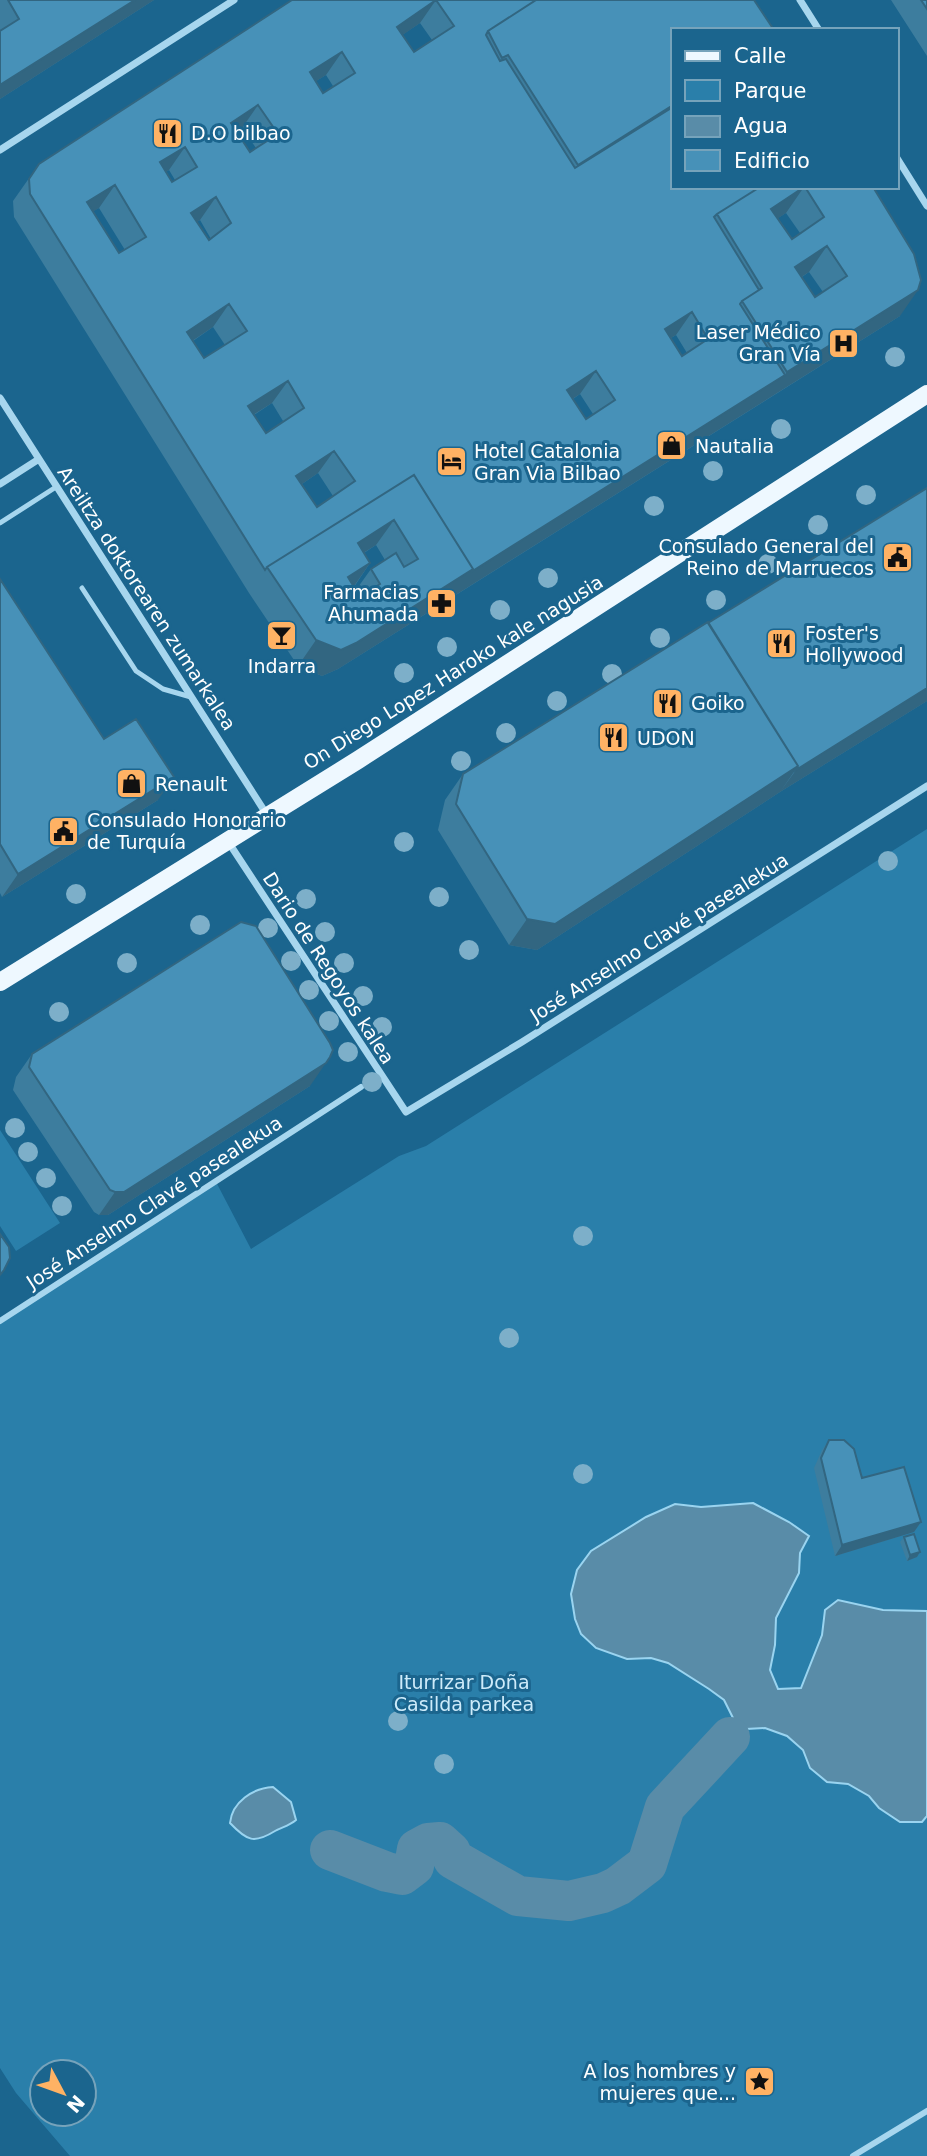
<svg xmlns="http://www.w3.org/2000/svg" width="927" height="2156" viewBox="0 0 927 2156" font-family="'DejaVu Sans',sans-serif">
  <rect width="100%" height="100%" fill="#1b658e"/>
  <!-- green -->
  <path fill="#2a7faa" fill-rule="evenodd" d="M927 829V2156H70L16 2093 0 2068V1322L215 1180 251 1249 399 1156 426 1146ZM42 2072H84V2114H42Z
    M0 1130 60 1223 16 1251 0 1226Z"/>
  <!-- water -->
  <path fill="#598ca8" stroke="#9ad4f0" stroke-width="2" d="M753 1503 789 1522 809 1536 800 1553 799 1573 776 1618 775 1645 770 1670 778 1689 801 1688 822 1635 825 1610 838 1600 883 1610 927 1611V1816L922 1822H900L879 1808 869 1796 848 1784 827 1782 810 1768 803 1750 787 1736 765 1728 746 1729 730 1737 733 1718 724 1700 709 1689 668 1663 651 1658 627 1659 596 1648 581 1634 575 1619 571 1594 577 1570 591 1551 646 1517 675 1504 701 1507Z
    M273 1787 291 1802 296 1820C289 1826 282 1827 275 1831 254 1844 247 1841 230 1823 232 1802 253 1788 273 1787Z"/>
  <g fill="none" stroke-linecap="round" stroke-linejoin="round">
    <!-- canal -->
    <path stroke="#598ca8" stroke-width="40" d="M330 1850 387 1872 402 1875 414 1866 417 1849 428 1843 440 1842 451 1852 453 1859 518 1896 569 1901 603 1893 618 1886 647 1864 665 1807 730 1737"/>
    <!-- service -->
    <path stroke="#a7d6ee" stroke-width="5" d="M0 523 56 487
      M82 588 136 671 163 689 191 697"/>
    <!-- pedestrian -->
    <path stroke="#a7d6ee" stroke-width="6" d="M0 1321 361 1087
      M853 2156 927 2111"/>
    <!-- minor -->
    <path stroke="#a7d6ee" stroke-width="7" d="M800 0 819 30
      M0 150 234 0
      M897 158 927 206
      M0 398 267 815
      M0 484 39 459
      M227 840 406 1112 522 1042 927 786"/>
    <!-- primary -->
    <path stroke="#eef8ff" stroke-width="18" d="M0 982 358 760 927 394"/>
  </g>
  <!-- trees -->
  <g fill="#7dafc9">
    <circle cx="895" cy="357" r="10"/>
    <circle cx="781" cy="429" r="10"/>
    <circle cx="713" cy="471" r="10"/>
    <circle cx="866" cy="495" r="10"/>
    <circle cx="654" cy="506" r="10"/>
    <circle cx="818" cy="525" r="10"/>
    <circle cx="768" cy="564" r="10"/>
    <circle cx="548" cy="578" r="10"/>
    <circle cx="716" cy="600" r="10"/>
    <circle cx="500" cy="610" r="10"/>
    <circle cx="660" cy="638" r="10"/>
    <circle cx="447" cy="647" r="10"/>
    <circle cx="404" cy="673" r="10"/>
    <circle cx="612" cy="674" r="10"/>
    <circle cx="557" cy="701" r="10"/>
    <circle cx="506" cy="733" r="10"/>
    <circle cx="461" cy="761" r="10"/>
    <circle cx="404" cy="842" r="10"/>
    <circle cx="888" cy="861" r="10"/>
    <circle cx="76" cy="894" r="10"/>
    <circle cx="439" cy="897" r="10"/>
    <circle cx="306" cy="899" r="10"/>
    <circle cx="200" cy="925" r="10"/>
    <circle cx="268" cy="928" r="10"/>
    <circle cx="325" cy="932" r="10"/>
    <circle cx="469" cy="950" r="10"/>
    <circle cx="291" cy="961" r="10"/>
    <circle cx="127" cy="963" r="10"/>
    <circle cx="344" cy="963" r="10"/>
    <circle cx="309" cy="990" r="10"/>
    <circle cx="363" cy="996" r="10"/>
    <circle cx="59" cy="1012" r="10"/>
    <circle cx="329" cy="1021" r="10"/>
    <circle cx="382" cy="1027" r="10"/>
    <circle cx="348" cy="1052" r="10"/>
    <circle cx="372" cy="1082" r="10"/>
    <circle cx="15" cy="1128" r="10"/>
    <circle cx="28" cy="1152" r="10"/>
    <circle cx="46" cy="1178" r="10"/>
    <circle cx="62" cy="1206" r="10"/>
    <circle cx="583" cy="1236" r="10"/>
    <circle cx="509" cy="1338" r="10"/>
    <circle cx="583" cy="1474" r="10"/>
    <circle cx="398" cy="1721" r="10"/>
    <circle cx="444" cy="1764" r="10"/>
  </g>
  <!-- wall -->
  <path fill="#3d7d9e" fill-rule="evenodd" d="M0 0H154L0 99Z
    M292 0H754L673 30 873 187 900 316 338 669 322 676 298 666 249 593 14 217 13 201 39 164ZM420 23 432 40 414 52 402 35ZM326 75 333 86 323 93 316 81ZM242 128 256 148 250 152 236 132ZM169 170 175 180 172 182 166 172ZM99 208 125 250 119 253 93 211ZM786 213 800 233 792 239 778 218ZM200 220 211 239 209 240 197 222ZM809 272 823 292 815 297 802 277ZM213 327 225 345 204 358 193 341ZM676 335 687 353 682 356 671 338ZM580 394 593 414 586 419 573 399ZM272 403 283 421 266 433 254 415ZM318 473 333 496 317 507 302 484ZM376 545 385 560 371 569 356 590 354 587 370 563 364 553Z
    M891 0H927V56Z
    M927 488V701L780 792 537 950 509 945 438 830 445 800 463 774Z
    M0 579 104 739 158 800 2 897 0 893Z
    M32 1054 310 1086 108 1215H99L94 1212 13 1090 16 1077Z
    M829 1440 862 1478 921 1522 914 1532 835 1556 814 1468 822 1450Z
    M904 1537 920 1552 917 1557 907 1561 900 1542Z"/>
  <!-- shaded-wall -->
  <path fill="#326681" d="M135 0H154L0 99V85Z
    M436 0 420 23 381 50 397 27Z
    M342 52 326 75 294 95 310 72Z
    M258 105 242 128 215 146 231 123Z
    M673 105V120L559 191 578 165Z
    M185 147 169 170 144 185 160 162Z
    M115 185 99 208 71 225 87 202Z
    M804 187 786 213 753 235 771 209Z
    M216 197 200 220 175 235 191 213Z
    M827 246 809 272 777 293 795 267Z
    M918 290 900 316 769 398 787 372Z
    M229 304 213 327 171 355 187 332Z
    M692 312 676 335 649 351 665 329Z
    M596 371 580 394 551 413 567 390Z
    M785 375 769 398 338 669 322 676 298 666 316 640Z
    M288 381 272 403 232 428 248 406Z
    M334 451 318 473 280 499 296 476Z
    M394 520 376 545 339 568 358 543Z
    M370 563 352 589 348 577Z
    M927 688V701L780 792 796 770Z
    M798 766 780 792 537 950 509 945 527 919Z
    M174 777 158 800 2 897 18 874Z
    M330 1057 310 1086 108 1215H99L115 1192Z
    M921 1522 914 1532 835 1556 842 1545Z
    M920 1552 917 1557 907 1561 910 1555Z"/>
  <!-- building -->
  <path fill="#4791b8" stroke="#326681" stroke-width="2" fill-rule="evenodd" d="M8 0H135L0 85V31L19 19Z
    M292 0H536L488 31 486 35 500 61 506 59 575 168 673 107V187H760L717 214 714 217 759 290 742 301 740 304 785 375 471 572 473 569 414 475 267 567 265 570 30 194 29 179 39 164ZM436 0 454 26 414 52 397 27ZM342 52 355 73 323 93 310 72ZM258 105 278 134 250 152 231 123ZM185 147 197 167 172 182 160 162ZM115 185 146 237 119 253 87 202ZM216 197 231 223 209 240 191 213ZM229 304 247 331 204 358 187 332ZM692 312 708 339 682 356 665 329ZM596 371 615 400 586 419 567 390ZM288 381 304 408 266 433 248 406ZM334 451 355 481 317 507 296 476Z
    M536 0H754L774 30H673V105L578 165 508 55 502 58 488 31Z
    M921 0H927V9Z
    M760 187H804L771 209 792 239 824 217 805 187H873L914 254 921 280 918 290 787 372 742 301 762 288 717 214ZM827 246 847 276 815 297 795 267Z
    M414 475 473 569 356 643 341 650 316 640 267 567ZM394 520 418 559 404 567 396 553 371 569 380 584 360 597 348 577 370 563 358 543Z
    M927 488V688L796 770 798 766 708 623Z
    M0 579 104 739 136 719 174 777 18 874 0 844Z
    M708 622 798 766 555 924 527 919 456 804 463 774Z
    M241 922 256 926 330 1043 333 1050 330 1057 326 1063 124 1192H115L110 1190 29 1067 32 1054Z
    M0 1234 9 1247 10 1258 4 1270 0 1275Z
    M829 1440H844L854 1449 862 1478 904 1467 921 1522 842 1545 821 1458Z
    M914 1534 920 1552 910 1555 904 1537Z"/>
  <!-- icons -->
  <defs>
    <symbol id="restaurant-square" viewBox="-11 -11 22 22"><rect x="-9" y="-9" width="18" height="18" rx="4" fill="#ffb264" stroke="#1b658e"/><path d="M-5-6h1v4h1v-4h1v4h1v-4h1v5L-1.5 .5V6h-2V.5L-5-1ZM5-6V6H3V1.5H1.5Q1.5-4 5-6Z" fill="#111"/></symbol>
    <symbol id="hospital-square" viewBox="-11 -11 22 22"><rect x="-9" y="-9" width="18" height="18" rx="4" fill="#ffb264" stroke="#1b658e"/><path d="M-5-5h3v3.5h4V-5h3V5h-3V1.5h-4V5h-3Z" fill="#111"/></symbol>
    <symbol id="shop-square" viewBox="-11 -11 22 22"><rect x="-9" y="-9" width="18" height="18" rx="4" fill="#ffb264" stroke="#1b658e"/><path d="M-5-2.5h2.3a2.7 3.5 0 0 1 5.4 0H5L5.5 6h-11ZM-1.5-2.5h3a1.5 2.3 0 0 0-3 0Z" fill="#111"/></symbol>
    <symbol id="hotel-square" viewBox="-11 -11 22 22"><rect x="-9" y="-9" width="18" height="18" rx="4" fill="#ffb264" stroke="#1b658e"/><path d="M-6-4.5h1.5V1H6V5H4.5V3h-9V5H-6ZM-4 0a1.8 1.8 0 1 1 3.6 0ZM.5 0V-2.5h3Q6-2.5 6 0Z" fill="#111"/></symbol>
    <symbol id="civic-square" viewBox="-11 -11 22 22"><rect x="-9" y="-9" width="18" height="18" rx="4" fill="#ffb264" stroke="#1b658e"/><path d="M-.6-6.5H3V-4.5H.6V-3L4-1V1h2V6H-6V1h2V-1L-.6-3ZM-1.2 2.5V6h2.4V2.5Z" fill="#111"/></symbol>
    <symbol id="pharmacy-square" viewBox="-11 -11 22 22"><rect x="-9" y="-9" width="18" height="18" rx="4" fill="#ffb264" stroke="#1b658e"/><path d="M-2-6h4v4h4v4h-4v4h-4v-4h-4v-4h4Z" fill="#111"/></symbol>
    <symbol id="bar-square" viewBox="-11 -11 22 22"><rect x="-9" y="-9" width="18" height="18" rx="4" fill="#ffb264" stroke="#1b658e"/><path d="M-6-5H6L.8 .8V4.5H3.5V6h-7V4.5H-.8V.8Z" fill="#111"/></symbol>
    <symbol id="sight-square" viewBox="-11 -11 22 22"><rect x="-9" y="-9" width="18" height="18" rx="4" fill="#ffb264" stroke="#1b658e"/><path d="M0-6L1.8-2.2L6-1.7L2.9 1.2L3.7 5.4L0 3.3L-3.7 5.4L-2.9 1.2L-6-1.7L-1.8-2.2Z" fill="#111"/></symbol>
  </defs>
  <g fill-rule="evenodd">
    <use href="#restaurant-square" x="150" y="116" width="35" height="35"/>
    <use href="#hospital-square" x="826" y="326" width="35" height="35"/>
    <use href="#shop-square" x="654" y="428" width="35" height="35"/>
    <use href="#hotel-square" x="434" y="444" width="35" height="35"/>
    <use href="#civic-square" x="880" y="540" width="35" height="35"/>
    <use href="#pharmacy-square" x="424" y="586" width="35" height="35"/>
    <use href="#bar-square" x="264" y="618" width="35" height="35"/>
    <use href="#restaurant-square" x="764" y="626" width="35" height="35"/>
    <use href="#restaurant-square" x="650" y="686" width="35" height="35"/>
    <use href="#restaurant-square" x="596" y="720" width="35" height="35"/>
    <use href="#shop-square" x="114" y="766" width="35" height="35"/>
    <use href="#civic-square" x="46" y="814" width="35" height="35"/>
    <use href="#sight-square" x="742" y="2064" width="35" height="35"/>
  </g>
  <g text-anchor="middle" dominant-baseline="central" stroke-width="6" stroke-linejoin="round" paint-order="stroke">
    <!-- poi labels -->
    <g font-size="19" fill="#fff" stroke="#1b658e" text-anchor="start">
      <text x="191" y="133">D.O bilbao</text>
      <text x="821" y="332" text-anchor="end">Laser Médico<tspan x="821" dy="22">Gran Vía</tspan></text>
      <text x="695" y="446">Nautalia</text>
      <text x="474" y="451">Hotel Catalonia<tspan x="474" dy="22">Gran Via Bilbao</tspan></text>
      <text x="874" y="546" text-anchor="end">Consulado General del<tspan x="874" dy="22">Reino de Marruecos</tspan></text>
      <text x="419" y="592" text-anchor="end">Farmacias<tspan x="419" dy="22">Ahumada</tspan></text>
      <text x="805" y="633">Foster's<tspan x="805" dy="22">Hollywood</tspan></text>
      <text x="282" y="666" text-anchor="middle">Indarra</text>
      <text x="691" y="703">Goiko</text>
      <text x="637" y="738">UDON</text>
      <text x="155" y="784">Renault</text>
      <text x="87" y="820">Consulado Honorario<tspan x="87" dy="22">de Turquía</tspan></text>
      <text x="736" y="2071" text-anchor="end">A los hombres y<tspan x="736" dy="22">mujeres que...</tspan></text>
    </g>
    <!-- street labels -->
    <g font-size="19" fill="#fff" stroke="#1b658e">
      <text transform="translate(147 598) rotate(57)">Areiltza doktorearen zumarkalea</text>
      <text transform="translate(453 672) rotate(-32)">On Diego Lopez Haroko kale nagusia</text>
      <text transform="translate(659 937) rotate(-32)">José Anselmo Clavé pasealekua</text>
      <text transform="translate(329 968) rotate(57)">Dario de Regoyos kalea</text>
      <text transform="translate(154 1202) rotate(-33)">José Anselmo Clavé pasealekua</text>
    </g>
    <!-- park labels -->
    <g font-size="19" fill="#cdebfa" stroke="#1b658e">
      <text x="464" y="1682">Iturrizar Doña<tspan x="464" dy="22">Casilda parkea</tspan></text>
    </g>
  </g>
  <!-- legend -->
  <rect x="671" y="28" width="228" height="161" fill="#1b658e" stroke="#76a3bb" stroke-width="2"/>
  <rect x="685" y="51" width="35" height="10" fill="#eef8ff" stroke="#76a3bb" stroke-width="2"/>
  <text x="734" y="63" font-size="21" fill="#ffffff">Calle</text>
  <rect x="685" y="80" width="35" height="21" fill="#2a7faa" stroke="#76a3bb" stroke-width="2"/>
  <text x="734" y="98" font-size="21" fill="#ffffff">Parque</text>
  <rect x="685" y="116" width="35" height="21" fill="#598ca8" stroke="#76a3bb" stroke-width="2"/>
  <text x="734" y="133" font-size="21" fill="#ffffff">Agua</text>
  <rect x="685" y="150" width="35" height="21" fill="#4791b8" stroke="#76a3bb" stroke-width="2"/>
  <text x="734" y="168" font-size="21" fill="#ffffff">Edificio</text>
  <!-- north arrow -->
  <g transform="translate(63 2093) rotate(131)"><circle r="33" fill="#1b658e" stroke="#76a3bb" stroke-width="2"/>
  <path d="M0-5L12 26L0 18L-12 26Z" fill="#ffb264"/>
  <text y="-10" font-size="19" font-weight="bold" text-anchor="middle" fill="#ffffff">N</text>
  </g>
</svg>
